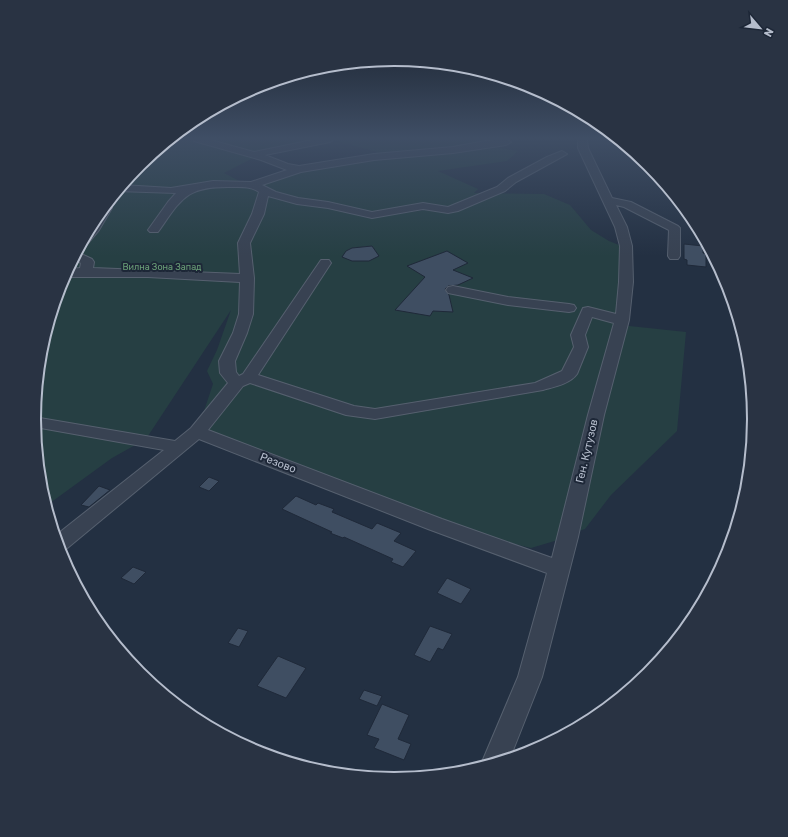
<svg xmlns="http://www.w3.org/2000/svg" width="788" height="837" viewBox="0 0 788 837" font-family="Rubik,sans-serif">
  <rect width="100%" height="100%" fill="#233042"/>
  <!-- green -->
  <path fill="#263f43" fill-rule="evenodd" d="M170 139H490L495 147 518 151 507 161 438 171 478 189 474 193 544 194 570 205 591 230 609 241 619 245 620 325 686 332 677 431 611 495 585 529 569 534 568 537 531 548 435 524 197 432 213 384 207 371 217 350 231 310 146 439 112 458 46 506 41 488 34 418 41 348 61 281 95 218 140 164ZM333 140 377 152 375 156 245 184 224 173 255 157ZM423 205 442 209 452 207 442 212 425 210 367 218 360 216Z"/>
  <!-- building -->
  <path fill="#3f4e62" stroke="#1f2939" d="M684 244 703 246V253L706 254V267L687 265V260L684 259Z
    M372 246 379 256 369 261H352L342 257 346 251 352 248Z
    M447 251 468 263 453 270 473 278 458 285 448 286 445 289 449 295 453 312 433 311 430 316 395 310 425 277 407 266Z
    M209 477 219 481 209 491 199 487Z
    M99 486 110 490 89 507 81 505Z
    M296 496 316 505 318 503 334 509 332 512 372 529 377 523 401 533 394 541 416 551 403 567 391 562 393 559 344 537 343 538 330 533 332 532 282 509Z
    M133 567 146 572 134 584 121 578Z
    M447 578 471 589 461 604 437 593Z
    M430 626 452 634 443 650 438 648 430 662 414 655Z
    M238 628 248 631 239 647 228 643Z
    M278 656 306 668 286 698 257 686Z
    M364 690 382 696 377 706 359 699Z
    M382 704 409 715 398 739 411 744 404 760 374 748 379 739 367 735Z"/>
  <g fill="none" stroke-linecap="round" stroke-linejoin="round">
    <defs>
      <path id="minor" d="M193 139H207L254 152 317 139H334L330 142 265 155 288 164 299 166 374 154 453 147 485 141 506 139 511 142 506 145 453 153 374 160 301 172 262 185 276 192 298 198 328 202 372 212 423 203 448 207 497 187 508 178 547 157 562 151 567 154 516 182 505 191 458 211 448 213 423 209 372 218 328 208 297 204 268 196 264 214 250 243 254 278 253 314 247 333 235 361 236 372 239 376 243 374 321 260H329L331 263 258 375 354 406 375 409 535 383 562 371 574 347 571 335 583 308 588 307 616 314 619 282 620 246 615 227 578 148V139H587L588 148 612 198 631 202 678 226 680 228V256L678 259H670L668 256 669 230 624 207 616 205 627 227 632 246 633 282 629 320 604 415 578 537 542 677 510 758 483 766 482 762 518 677 547 573 428 529 199 439 65 550 60 552 55 536 164 450 35 427 34 417 175 441 191 428 228 383 220 373 219 361 233 333 239 314 240 282 148 277H64L68 269 80 268 81 263 73 259 77 252 92 259 94 262 93 268 240 274 238 243 252 214 259 192C251 186 240 187 232 187 186 186 182 198 158 232H150L148 230 168 202 176 193 117 191 122 185 171 188 213 181 251 182 287 170 261 160 194 141ZM592 317 614 323 588 415 552 558 442 519 208 430 243 386 250 383 346 415 375 419 543 390C553 387 570 384 577 374L588 347 585 335Z
        M107 203 112 208 99 230 84 248H79L95 218Z
        M453 286 508 297 569 304 574 305 576 308 574 311 569 312 508 305 448 293 446 290 448 287Z"/>
    </defs>
    <!-- minor casing -->
    <use href="#minor" stroke="#56606f" stroke-width="2"/>
    <!-- minor -->
    <use href="#minor" fill="#384252" fill-rule="evenodd"/>
  </g>
  <!-- sky -->
  <linearGradient id="sky" x2="0" y2="1"><stop stop-color="#131a24"/><stop offset="0.54" stop-color="#3f4e65"/><stop offset="1" stop-color="#3f4e65" stop-opacity="0"/></linearGradient>
  <rect width="788" height="256" fill="url(#sky)"/>
  <g text-anchor="middle" dominant-baseline="central" stroke-width="4" stroke-linejoin="round" paint-order="stroke">
    <!-- far-park labels -->
    <g font-size="9" fill="#6a9f77" stroke="#1d2737">
      <text x="162" y="267">Вилна Зона Запад</text>
    </g>
    <!-- street labels -->
    <g font-size="11" fill="#b5bdcc" stroke="#1d2737">
      <text transform="translate(587 451) rotate(-77)">Ген. Кутузов</text>
      <text transform="translate(278 463) rotate(21)">Резово</text>
    </g>
  </g>
  <!-- crop -->
  <path d="M0 0H788V837H0ZM41 419a353 353 0 1 1 706 0a353 353 0 1 1-706 0Z" fill="#293343" fill-rule="evenodd"/>
  <path fill="none" stroke="#b5bdcc" stroke-width="2" d="M41 419a353 353 0 1 1 706 0a353 353 0 1 1-706 0Z"/>
  <!-- north arrow -->
  <g transform="translate(760 28) rotate(118)" stroke="#1d2737" stroke-width="3" paint-order="stroke">
  <path d="M0-3L7 15L0 10L-7 15Z" fill="#b5bdcc"/>
  <text y="-6" font-size="11" font-weight="bold" text-anchor="middle" fill="#b5bdcc">N</text>
  </g>
</svg>
